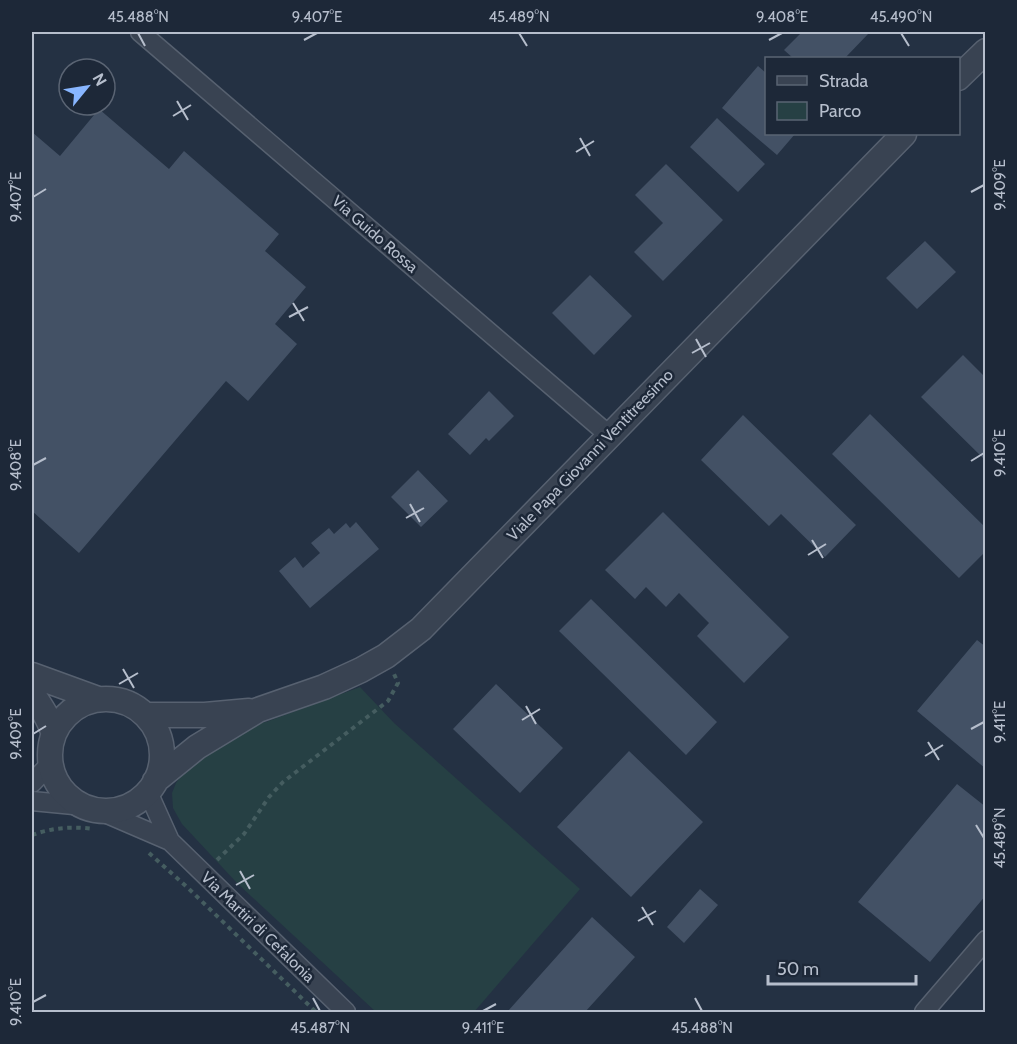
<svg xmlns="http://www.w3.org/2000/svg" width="1017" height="1044" viewBox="0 0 1017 1044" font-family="Cabin,sans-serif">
  <rect width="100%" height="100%" fill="#243143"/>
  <!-- green -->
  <path fill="#264044" d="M360 687 394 723 580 889 474 1012H376L237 883 182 824 173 808 172 793 176 783 183 773 218 744 251 724 266 722Z"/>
  <!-- building -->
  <path fill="#435165" d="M802 32H868L869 33 845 58H793L784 50Z
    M758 66 766 73V134H795L777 155 722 108Z
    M99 109 169 169 184 151 279 234 265 251 306 287 275 324 297 344 248 401 226 381 79 553 32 511V132L60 156Z
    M717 118 765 164 738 192 690 147Z
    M666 164 723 220 663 281 634 252 663 223 635 195Z
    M925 241 956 272 917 309 886 278Z
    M590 275 632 316 594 355 552 313Z
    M963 355 986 378V461L921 397Z
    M489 391 514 416 489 441 486 438 470 455 448 434Z
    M870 414 986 528V551L959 578 832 454Z
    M743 415 856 525 825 557 781 514 769 526 701 460Z
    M418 470 448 501 421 527 391 497Z
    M663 512 789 637 744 683 697 636 709 623 679 593 666 607 646 587 635 599 605 570Z
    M356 522 379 549 310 608 279 571 295 557 303 568 320 553 311 543 329 528 334 534 346 523 350 528Z
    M591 599 717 722 686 755 559 631Z
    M977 640 986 647V769L917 711Z
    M496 684 563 748 520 793 453 729Z
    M629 751 703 822 631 897 557 827Z
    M957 784 986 807V895L930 962 858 902Z
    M700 889 718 905 684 943 667 927Z
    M592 917 635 957 585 1012H507Z"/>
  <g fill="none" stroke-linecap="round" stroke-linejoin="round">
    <defs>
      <path id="minor" d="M140 32 610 436
        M32 783 51 763
        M148 792 170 841 346 1012
        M32 801 84 806
        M98 810 170 841
        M924 1012 986 940"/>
      <path id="tertiary" d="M958 78 986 51
        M32 675 98 699
        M32 693C41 707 49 718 54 734
        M50 755a56 56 0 1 1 112 0a56 56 0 1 1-112 0Z
        M146 715H205L249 711
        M155 781 197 747 258 710 324 687 361 670 386 656 421 629 904 134"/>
    </defs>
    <!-- minor casing -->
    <use href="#minor" stroke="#576170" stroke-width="21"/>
    <!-- tertiary casing -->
    <use href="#tertiary" stroke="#576170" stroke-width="27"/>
    <!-- path -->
    <path stroke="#455d60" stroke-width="4" stroke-dasharray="4.5 4.5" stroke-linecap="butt" d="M32 835C51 828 73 826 93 829
      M149 853 188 888 316 1012
      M217 860 244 834 269 797 283 782 388 701 398 683 394 674"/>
    <!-- minor -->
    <use href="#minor" stroke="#394352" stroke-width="18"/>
    <!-- tertiary -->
    <use href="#tertiary" stroke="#394352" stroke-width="24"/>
  </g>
  <!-- ticks -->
  <path fill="none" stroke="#b6becc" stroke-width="2" d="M138 33 145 46M519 33 527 46M901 33 909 46M304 40 317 33M769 40 782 33M177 101 188 120M173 116 191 105M580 138 590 156M576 152 594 141M971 192 984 185M33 197 46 189M293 303 304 321M289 317 308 307M696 339 706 357M692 353 710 343M971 461 984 453M33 465 46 458M410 504 420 522M406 518 424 508M812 540 823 558M808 555 826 544M123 669 134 688M119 684 138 673M526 706 536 724M522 720 540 709M971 729 984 722M33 734 46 726M928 742 939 760M925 756 943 745M976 825 984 838M240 871 250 889M236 885 254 875M642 907 653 925M638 921 656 911M313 998 320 1011M695 998 702 1011M33 1002 46 995M483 1011 496 1004"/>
  <g text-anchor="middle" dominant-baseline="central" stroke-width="5" stroke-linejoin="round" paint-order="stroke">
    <!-- street labels -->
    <g font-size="16" fill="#b6becc" stroke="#1d2838">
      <text transform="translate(375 234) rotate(41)">Via Guido Rossa</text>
      <text transform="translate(590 455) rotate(-46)">Viale Papa Giovanni Ventitreesimo</text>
      <text transform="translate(258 927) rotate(44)">Via Martiri di Cefalonia</text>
    </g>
  </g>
  <!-- border -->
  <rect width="1017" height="1044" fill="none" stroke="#1d2838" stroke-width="66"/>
  <!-- legend -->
  <rect x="765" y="57" width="195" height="78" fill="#1d2838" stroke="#5a6473" stroke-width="1.5"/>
  <rect x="777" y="76" width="30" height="9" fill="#394352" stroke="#5a6473" stroke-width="1.5"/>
  <text x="819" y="87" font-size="18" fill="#b6becc">Strada</text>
  <rect x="777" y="102" width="30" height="18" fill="#264044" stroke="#5a6473" stroke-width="1.5"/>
  <text x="819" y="117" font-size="18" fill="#b6becc">Parco</text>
  <!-- north arrow -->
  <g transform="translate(87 87) rotate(60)"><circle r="28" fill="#1d2838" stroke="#5a6473" stroke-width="1.5"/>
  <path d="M0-4.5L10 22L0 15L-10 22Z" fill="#88b6ff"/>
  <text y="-9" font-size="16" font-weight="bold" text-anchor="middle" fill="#b6becc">N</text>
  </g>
  <!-- scale -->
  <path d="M768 975v9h148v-9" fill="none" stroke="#b6becc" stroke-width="3"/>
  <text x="777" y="975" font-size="18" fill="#b6becc" stroke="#1d2838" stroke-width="4.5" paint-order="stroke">50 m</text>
  <rect x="33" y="33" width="951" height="978" fill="none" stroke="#b6becc" stroke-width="2"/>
  <g font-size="15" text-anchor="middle" fill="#b6becc">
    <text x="138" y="22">45.488°N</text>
    <text x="317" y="22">9.407°E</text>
    <text x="519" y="22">45.489°N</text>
    <text x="782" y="22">9.408°E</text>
    <text x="901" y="22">45.490°N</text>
    <text transform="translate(1000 185) rotate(-90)" y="5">9.409°E</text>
    <text transform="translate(16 197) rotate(-90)" y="5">9.407°E</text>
    <text transform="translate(1000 453) rotate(-90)" y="5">9.410°E</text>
    <text transform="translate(16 465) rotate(-90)" y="5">9.408°E</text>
    <text transform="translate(1000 722) rotate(-90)" y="5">9.411°E</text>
    <text transform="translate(16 734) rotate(-90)" y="5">9.409°E</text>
    <text transform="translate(1000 838) rotate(-90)" y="5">45.489°N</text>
    <text transform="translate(16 1002) rotate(-90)" y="5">9.410°E</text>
    <text x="320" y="1033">45.487°N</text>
    <text x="483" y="1033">9.411°E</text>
    <text x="702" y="1033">45.488°N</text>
  </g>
</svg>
